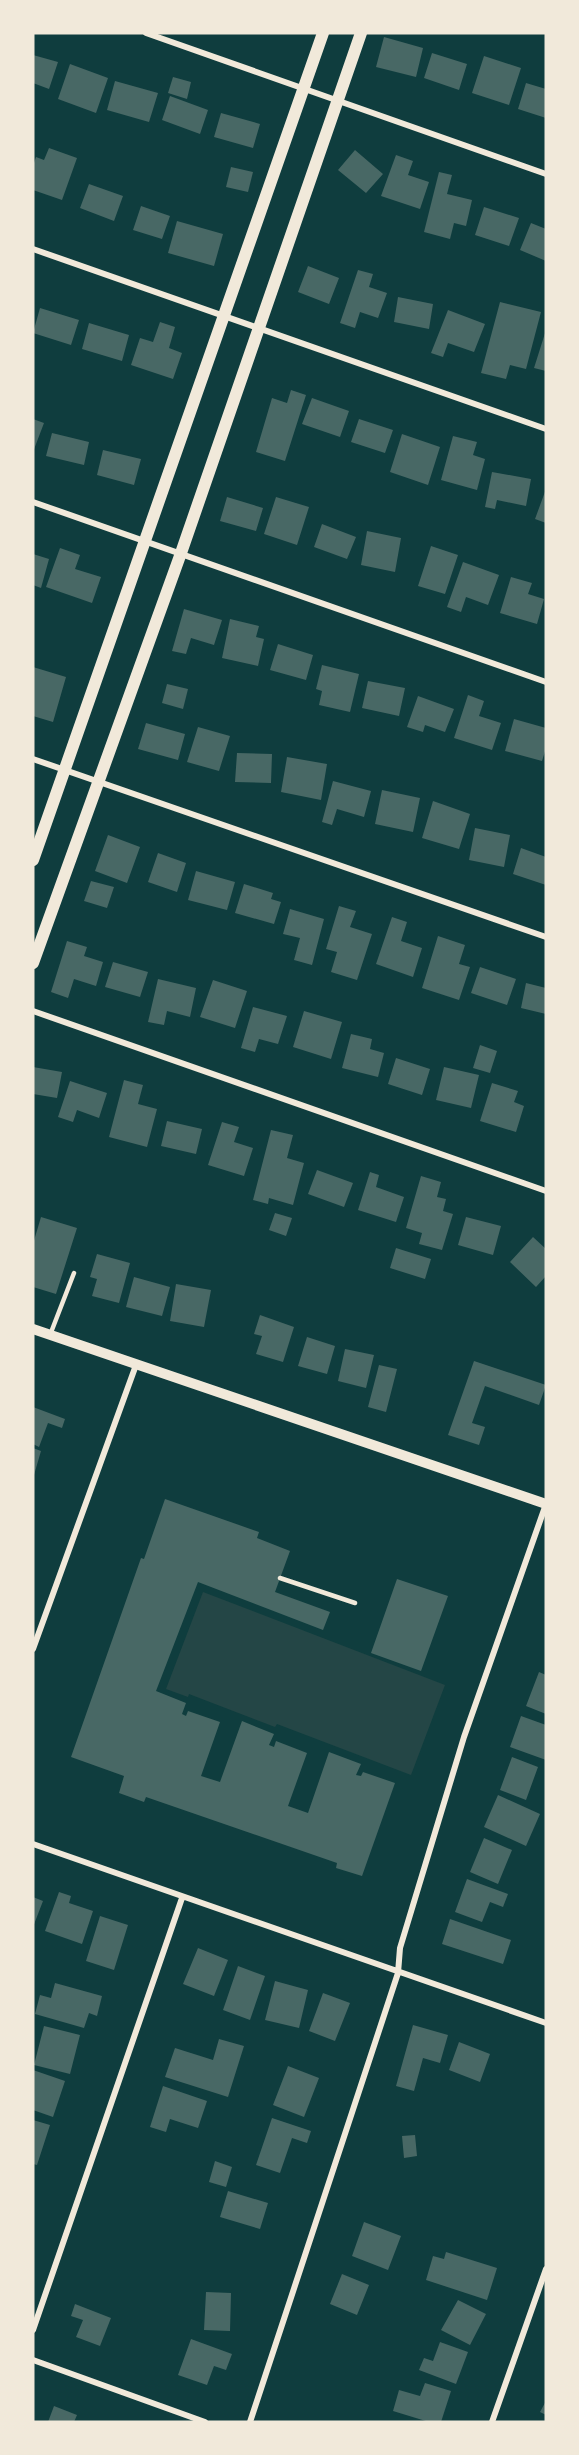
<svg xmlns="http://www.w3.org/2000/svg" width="579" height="2455" viewBox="0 0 579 2455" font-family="'IBM Plex Sans',sans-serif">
  <rect width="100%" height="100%" fill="#0f3d3e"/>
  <!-- green -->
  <path fill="#244646" d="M203 1592 445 1685 411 1775 277 1724 275 1727 189 1694 188 1697 166 1689Z"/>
  <!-- building -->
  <path fill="#486865" d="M384 37 423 48 416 77 376 67Z
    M432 53 467 64 459 90 424 78Z
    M33 55 58 62 49 89 33 83Z
    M484 56 521 68 509 105 472 93Z
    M70 64 108 78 96 113 58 99Z
    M173 77 191 82 187 99 168 93Z
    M115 81 158 93 149 122 107 110Z
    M526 83 546 89V118L518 109Z
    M170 96 208 110 200 134 162 120Z
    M221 113 260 124 253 148 214 137Z
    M49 148 77 158 62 200 33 190V166L36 157 44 160Z
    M355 150 383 174 366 193 338 170Z
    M396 155 413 161 408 175 429 182 420 209 381 196Z
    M231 167 253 172 248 192 226 187Z
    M439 172 452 175 447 194 472 200 466 226 454 223 450 239 424 232Z
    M89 184 123 196 114 221 80 208Z
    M141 206 170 216 162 239 133 230Z
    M484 207 519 218 509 246 475 235Z
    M177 221 223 234 214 266 168 253Z
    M531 223 546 229V261L520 250Z
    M308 266 339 278 329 304 298 292Z
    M358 270 373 274 369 287 387 293 378 318 360 312 355 328 340 323Z
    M398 297 433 304 429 329 394 322Z
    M500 302 541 312 526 369 510 365 506 379 481 373Z
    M40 308 79 320 71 345 33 333Z
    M448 310 485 324 474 352 448 343 443 357 431 353Z
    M160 322 175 327 169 348 182 353 173 379 131 365 140 338 153 342Z
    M89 323 129 335 122 361 82 349Z
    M546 330V371L534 368Z
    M291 390 306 395 285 461 256 452 272 398 287 403Z
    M312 398 349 411 340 437 302 424Z
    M33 419 44 423 33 452Z
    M359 419 393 430 385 453 351 442Z
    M52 433 89 442 84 465 46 456Z
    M402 434 440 447 428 485 390 472Z
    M453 436 477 442 473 455 485 459 477 490 441 480Z
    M103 450 141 459 134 485 97 475Z
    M492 472 531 479 526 506 497 500 495 509 485 507Z
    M546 489V523L535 519Z
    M227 497 263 508 256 531 220 521Z
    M276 497 309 507 297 545 264 534Z
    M322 524 356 537 347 559 314 547Z
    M367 531 401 538 395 572 361 565Z
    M431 546 458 555 445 594 418 586Z
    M60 548 80 555 75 569 101 577 92 603 46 587Z
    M33 554 49 559 41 588 33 585Z
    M463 562 499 575 488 605 466 597 461 612 447 607Z
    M511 577 532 583 528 594 544 599 537 624 500 613Z
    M184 609 222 620 214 645 191 638 186 654 172 651Z
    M230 619 259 626 256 637 264 639 258 666 222 658Z
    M278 644 313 655 306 680 270 670Z
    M322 665 359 674 350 712 319 705 322 691 316 689Z
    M33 667 66 677 53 722 33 716Z
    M368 681 405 688 399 716 362 708Z
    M167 684 188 689 183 709 162 703Z
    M468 695 484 701 479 716 501 723 492 750 454 738Z
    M418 696 454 709 445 732 425 725 423 732 407 727Z
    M514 719 546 728V748L542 761 505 751Z
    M146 723 185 734 178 760 138 749Z
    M198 727 230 736 219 771 187 762Z
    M237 753 272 754 271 783 235 782Z
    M287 757 327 764 321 800 281 792Z
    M333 781 371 791 364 817 337 809 332 825 322 822Z
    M382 790 420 798 413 832 375 824Z
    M433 801 470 814 459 849 422 838Z
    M475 828 510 835 504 867 469 860Z
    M108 835 140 847 127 883 95 871Z
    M521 848 546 857V885L513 874Z
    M158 853 186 863 177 892 148 882Z
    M196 871 235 882 227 910 188 900Z
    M91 881 114 887 107 908 84 901Z
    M244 884 273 893 271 899 281 902 274 924 235 913Z
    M339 906 356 911 350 927 372 934 357 980 331 972 337 952 326 949Z
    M290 909 324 919 312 965 294 960 300 938 283 934Z
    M392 917 407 922 401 941 422 948 413 977 376 964Z
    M438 936 465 945 459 964 470 967 459 1000 422 988Z
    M67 941 87 947 84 956 103 962 96 986 74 979 68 998 51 992Z
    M113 962 148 972 140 997 105 987Z
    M480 967 516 979 507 1005 471 993Z
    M158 979 196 988 190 1017 167 1011 164 1025 148 1022Z
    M213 980 247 991 235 1028 200 1017Z
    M526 983 546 988V1014L521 1008Z
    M253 1007 287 1016 278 1044 259 1039 255 1052 241 1048Z
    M304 1011 342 1022 331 1059 293 1047Z
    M351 1034 372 1039 370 1049 384 1053 378 1077 342 1068Z
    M480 1045 497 1051 490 1073 473 1068Z
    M396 1058 430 1069 422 1095 388 1084Z
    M33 1067 62 1072 57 1098 33 1094Z
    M444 1067 479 1075 471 1108 436 1100Z
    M124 1080 143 1085 138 1104 157 1109 147 1147 109 1137Z
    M70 1081 107 1093 99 1118 77 1110 73 1122 58 1117Z
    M492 1083 518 1091 514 1102 524 1106 516 1132 480 1121Z
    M167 1121 202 1129 196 1154 161 1146Z
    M222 1122 239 1127 234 1142 253 1148 244 1176 208 1165Z
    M271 1130 293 1135 287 1158 304 1163 293 1205 269 1198 268 1204 253 1200Z
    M317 1170 353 1183 344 1207 308 1194Z
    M370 1172 379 1175 376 1187 404 1197 396 1222 358 1210Z
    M421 1176 441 1182 437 1197 446 1199 443 1211 453 1214 442 1250 419 1244 422 1233 406 1228Z
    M275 1213 292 1218 286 1236 269 1230Z
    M41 1217 77 1228 56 1294 33 1287V1244Z
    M466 1217 501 1226 493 1255 458 1245Z
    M533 1237 546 1249V1276L536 1287 510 1262Z
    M396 1248 431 1259 425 1279 390 1268Z
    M97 1254 130 1263 119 1303 92 1296 97 1279 90 1277Z
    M134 1277 170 1287 162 1316 126 1307Z
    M176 1284 211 1290 204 1327 170 1321Z
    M260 1315 294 1327 283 1362 256 1354 262 1336 254 1334Z
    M307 1337 335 1346 327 1374 298 1366Z
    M345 1349 374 1355 366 1388 338 1381Z
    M474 1361 546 1385 539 1405 485 1386 472 1423 485 1427 479 1445 448 1435Z
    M379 1365 397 1369 386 1412 368 1407Z
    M33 1407 65 1419 62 1428 48 1423 39 1447 33 1444Z
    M33 1448 41 1451 34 1475H33Z
    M165 1499 259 1532 257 1538 290 1551 275 1592 330 1612 323 1630 198 1582 156 1691 186 1703 182 1714 186 1716 188 1711 220 1722 201 1776 220 1782 242 1721 274 1734 269 1745 274 1747 276 1741 307 1753 288 1806 308 1813 329 1752 361 1764 356 1775 361 1776 363 1772 395 1783 362 1876 336 1868 337 1863 146 1797 144 1802 119 1793 124 1776 71 1757 141 1558 144 1559Z
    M397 1579 448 1596 421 1671 371 1653Z
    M539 1672 546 1675V1714L526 1706Z
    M521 1716 546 1725V1760L510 1747Z
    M512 1757 538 1767 526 1800 500 1790Z
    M498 1795 540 1814 526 1846 484 1827Z
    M484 1838 512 1850 498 1884 470 1872Z
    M467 1879 508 1894 503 1907 490 1902 482 1922 455 1912Z
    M59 1892 71 1896 69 1903 93 1911 82 1944 45 1931Z
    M33 1897 43 1901 33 1927Z
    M100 1916 128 1925 114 1970 86 1961Z
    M450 1919 511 1940 503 1964 442 1944Z
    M198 1948 228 1960 214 1996 183 1984Z
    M238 1966 265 1976 250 2020 223 2010Z
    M275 1981 308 1990 299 2028 265 2020Z
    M55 1983 102 1996 97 2016 89 2013 84 2028 35 2014 40 1995 51 1998Z
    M323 1993 350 2003 335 2041 309 2031Z
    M413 2025 448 2035 440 2063 423 2058 414 2091 396 2086Z
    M44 2026 80 2035 70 2074 34 2065Z
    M219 2039 244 2046 228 2097 165 2077 175 2048 213 2060Z
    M459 2042 490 2054 480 2082 449 2070Z
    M288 2066 319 2078 304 2117 273 2105Z
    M33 2070 65 2081 53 2117 33 2110Z
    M163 2086 207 2101 198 2128 170 2119 166 2132 150 2127Z
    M272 2118 311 2131 307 2143 292 2138 280 2173 256 2165Z
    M33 2120 50 2125 37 2165 33 2164Z
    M415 2135 417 2156 404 2158 402 2136Z
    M215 2161 232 2167 226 2187 209 2182Z
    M228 2191 268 2203 260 2229 220 2217Z
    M364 2222 401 2236 388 2270 352 2256Z
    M446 2252 497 2268 487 2300 426 2280 433 2256 444 2259Z
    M342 2274 369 2285 357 2315 330 2304Z
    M206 2292 231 2293 230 2331 204 2330Z
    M458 2300 486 2314 470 2345 441 2330Z
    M75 2304 111 2318 100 2346 76 2337 83 2320 71 2316Z
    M191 2339 232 2354 226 2370 214 2366 207 2385 178 2375Z
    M440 2342 468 2352 456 2384 419 2370 424 2358 433 2361Z
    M425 2383 451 2391 441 2422H429L393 2411 399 2390 420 2396Z
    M546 2401V2415L540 2412Z
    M54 2406 77 2415 74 2422H48Z"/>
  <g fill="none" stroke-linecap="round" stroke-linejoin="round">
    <!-- service -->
    <path stroke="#f1e9da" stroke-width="4.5" d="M50 1335 74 1273
      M280 1578 355 1603"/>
    <!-- minor -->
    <path stroke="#f1e9da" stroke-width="6" d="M146 33 546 174
      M33 249 546 429
      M33 502 546 682
      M33 759 546 937
      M33 1011 546 1191
      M33 1649 136 1365
      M33 1844 546 2023
      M33 2330 182 1898
      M33 2360 205 2422
      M250 2422 398 1973 400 1948 464 1737 546 1504
      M492 2422 546 2269"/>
    <!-- tertiary -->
    <path stroke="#f1e9da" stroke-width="10" d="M33 1329 546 1504"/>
    <!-- secondary -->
    <path stroke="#f1e9da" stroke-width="12" d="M33 860 323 33
      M33 963 181 553 361 33"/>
  </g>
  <!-- border -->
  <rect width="579" height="2455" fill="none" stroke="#f1e9da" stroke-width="69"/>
</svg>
